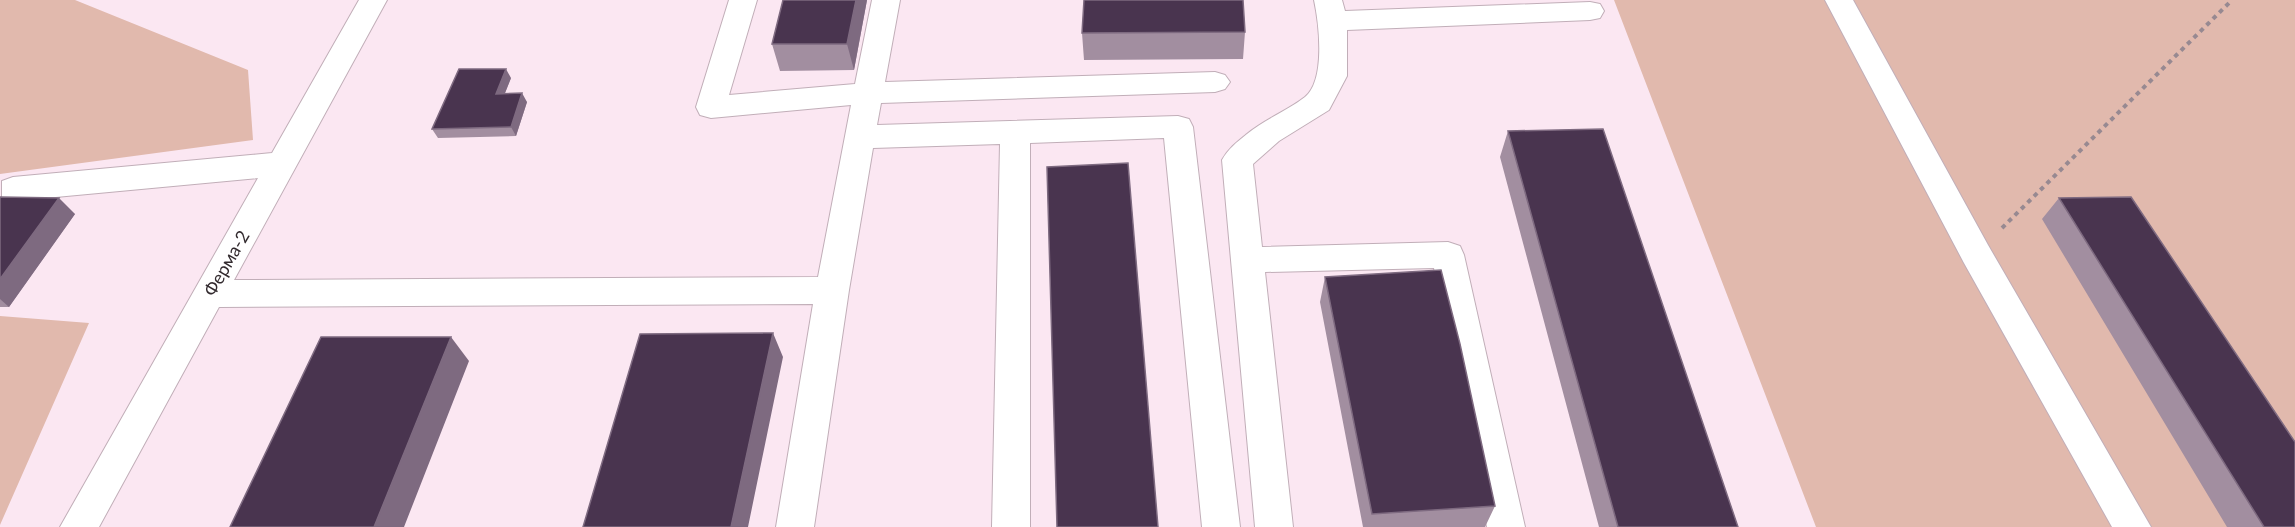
<svg xmlns="http://www.w3.org/2000/svg" width="2295" height="527" viewBox="0 0 2295 527" font-family="Lato,sans-serif">
  <rect width="100%" height="100%" fill="#fbe7f2"/>
  <!-- green -->
  <path fill="#e1b9ad" d="M0 0H75L248 70 253 140 0 174Z
    M1614 0H2295V527H1816Z
    M0 316 89 323 0 525Z"/>
  <g fill="none" stroke-linecap="round" stroke-linejoin="round">
    <defs>
      <path id="minor" d="M359 0H387L234 280 818 277 851 105 711 118 700 115 696 107 729 0H757L729 95 855 84 872 0H900L885 82 1215 72 1225 75 1230 82 1225 89 1215 92 881 103 877 125 1178 116 1189 119 1193 127 1240 527H1202L1164 138 1030 143V527H992L1000 144 873 148 849 290 814 527H776L813 304 219 307 99 527H60L258 178 13 201 2 197V181L13 177 272 153Z
        M1314 0H1342L1345 11 1590 2 1600 4 1604 11 1600 18 1590 20 1347 30V76L1329 110 1279 141 1253 164 1262 247 1448 242 1460 246 1464 255 1525 527H1487L1434 268 1265 272 1293 527H1255L1222 160C1228 149 1237 142 1247 134 1265 119 1287 111 1305 97 1326 80 1319 23 1314 0Z
        M1825 0H1853L1988 245 2151 527H2112L1964 263Z"/>
    </defs>
    <!-- minor casing -->
    <use href="#minor" stroke="#c1aeb8" stroke-width="2"/>
    <!-- path -->
    <path stroke="#978991" stroke-width="4" stroke-dasharray="4.5 4.5" stroke-linecap="butt" d="M2002 228 2232 0"/>
    <!-- minor -->
    <use href="#minor" fill="#fff" fill-rule="evenodd"/>
  </g>
  <!-- wall -->
  <path fill="#a28ea0" d="M867 0 854 70 780 71 772 44Z
    M1245 32 1243 59 1084 60 1082 33Z
    M511 78 505 93 527 102 516 136 438 138 432 129Z
    M1508 131 1738 527H1599L1500 157Z
    M0 197 75 214 9 307H0Z
    M2059 198 2295 527H2227L2042 219Z
    M1325 277 1495 506 1485 527H1363L1320 302Z"/>
  <!-- shaded-wall -->
  <path fill="#7e6a80" d="M856 0H867L854 70 847 44Z
    M506 69 511 78 501 103 496 94Z
    M522 93 527 102 516 136 511 127Z
    M59 198 75 214 9 307 0 299V279Z
    M773 333 783 357 748 527H731Z
    M451 337 469 361 404 527H374Z"/>
  <!-- building -->
  <path fill="#49344f" stroke="#7e6a80" stroke-width="1.5" d="M783 0H856L847 44H772Z
    M1084 0H1243L1245 32 1082 33Z
    M459 69H506L496 94 522 93 511 127 432 129Z
    M1603 129 1738 527H1618L1508 131Z
    M1128 163 1158 527H1057L1047 167Z
    M0 197 59 198 0 279Z
    M2131 197 2295 442V527H2264L2059 198Z
    M1441 270 1460 344 1495 506 1372 514 1325 277Z
    M773 333 731 527H583L640 334Z
    M321 337H451L374 527H230Z"/>
  <g text-anchor="middle" dominant-baseline="central" stroke-width="6" stroke-linejoin="round" paint-order="stroke">
    <!-- street labels -->
    <g font-size="18" fill="#332b2f" stroke="#fff">
      <text transform="translate(226 263) rotate(-60)">Ферма-2</text>
    </g>
  </g>
</svg>
